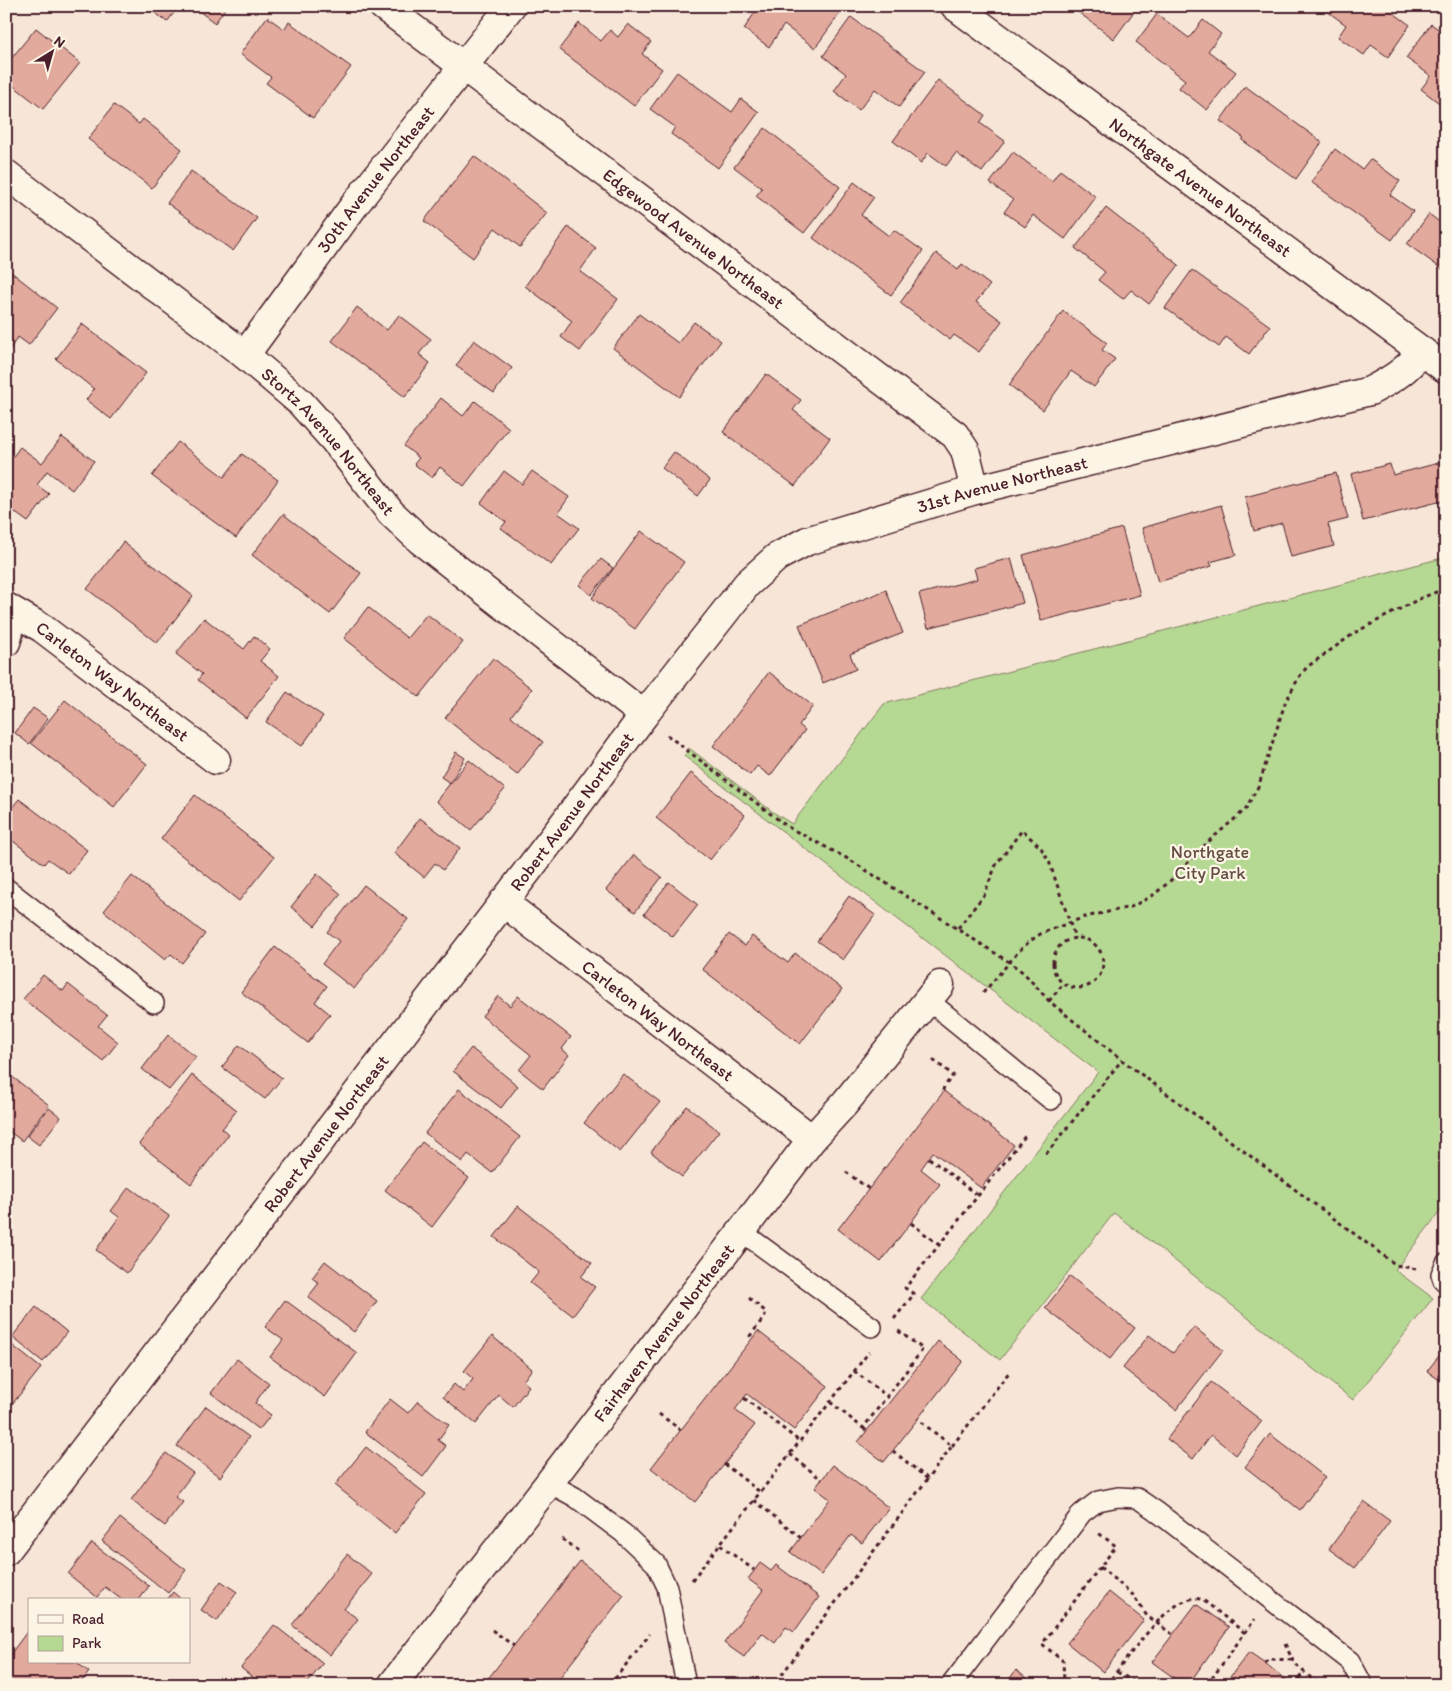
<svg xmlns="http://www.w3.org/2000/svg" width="1452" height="1691" viewBox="0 0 1452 1691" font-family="Itim,sans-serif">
  <rect width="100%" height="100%" fill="#f7e6d7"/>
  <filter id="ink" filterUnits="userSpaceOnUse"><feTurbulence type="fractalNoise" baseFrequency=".02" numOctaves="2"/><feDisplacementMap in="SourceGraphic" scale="10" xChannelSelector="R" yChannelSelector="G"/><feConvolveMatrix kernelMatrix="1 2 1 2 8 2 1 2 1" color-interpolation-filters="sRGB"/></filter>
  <g filter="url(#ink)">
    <!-- green -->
    <path fill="#b5d993" stroke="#807c5f" d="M1446 557V1204L1395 1270 1433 1298 1353 1400 1114 1213 1000 1360 921 1299 1098 1072 684 756 689 748 773 812 792 824 884 704Z"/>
    <!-- building -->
    <path fill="#e2a99d" stroke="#4a1f2b" d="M146 6H179L167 22Z
      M192 6H227L215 23Z
      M759 6H839L843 9 815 48 784 25 769 47 744 29Z
      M1070 6H1138L1114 39Z
      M1320 6H1384L1410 25 1388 57 1371 45 1364 55 1338 37 1346 25Z
      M1157 14 1189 38 1203 20 1221 34 1208 51 1236 72 1207 110 1179 88 1185 80 1136 42Z
      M6 17 11 21 6 27Z
      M267 17 284 29 289 22 351 67 313 118 266 83 271 77 240 54Z
      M851 17 925 72 899 107 875 89 859 110 834 91 846 74 823 56Z
      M579 23 601 41 610 30 618 37 628 24 651 42 642 54 662 69 634 106 559 49Z
      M1431 24 1446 34V102L1443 106 1421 89 1431 76 1406 58Z
      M36 28 80 63 43 109 6 80V65Z
      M677 72 732 112 741 99 759 112 718 168 671 134 675 127 650 109Z
      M938 80 985 115 980 123 1005 141 982 172 956 153 946 166 928 153 921 163 893 141Z
      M1245 86 1322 142 1296 179 1242 140 1244 138 1220 121Z
      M114 105 139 124 143 119 182 149 152 188 88 139Z
      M765 128 840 187 804 233 756 196 762 188 734 167Z
      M1335 149 1362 169 1370 159 1400 181 1390 195 1413 211 1392 240 1311 182Z
      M1013 152 1052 181 1060 170 1096 197 1065 239 1033 215 1025 227 1004 212 1013 200 990 183Z
      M474 156 547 213 520 247 495 228 473 258 424 221Z
      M191 171 257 218 233 251 167 203Z
      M854 182 874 197 861 215 889 236 894 230 923 251 891 295 813 238Z
      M1106 208 1179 265 1149 304 1131 290 1123 299 1098 280 1105 272 1075 248Z
      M1429 214 1446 227V272L1407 244Z
      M568 227 596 248 580 271 618 299 580 351 561 337 572 321 525 286Z
      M936 253 958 270 962 264 990 285 976 302 1002 321 979 352 954 335 950 340 900 303Z
      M6 268 57 308 29 345 18 337 9 350 6 349Z
      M1192 270 1270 326 1249 354 1226 337 1219 347 1165 308Z
      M357 307 387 330 399 315 431 339 419 354 430 363 405 397 332 341Z
      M1063 311 1107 343 1102 350 1115 359 1094 387 1071 371 1043 410 1009 385Z
      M639 314 678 343 694 322 721 341 679 397 613 348Z
      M82 324 146 373 111 419 86 400 94 389 56 359Z
      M474 340 512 368 494 393 456 366Z
      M766 374 801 400 793 410 830 438 795 486 723 432Z
      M441 398 463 416 475 401 509 428 464 486 440 467 432 478 414 464 419 458 404 446Z
      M62 437 94 461 72 490 47 471 37 485 49 494 28 522 6 506V454L12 458 20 447 42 463Z
      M178 442 224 477 242 454 278 480 236 538 152 476Z
      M674 452 710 480 698 496 662 468Z
      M1446 461V500L1363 521 1351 474 1390 464 1393 475Z
      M504 471 522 484 532 471 569 497 558 513 579 528 551 565 501 528 506 522 481 503Z
      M1336 473 1348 519 1328 524 1334 546 1291 557 1282 523 1254 531 1245 497Z
      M1221 505 1236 555 1210 562 1212 566 1158 582 1142 528Z
      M283 514 361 573 330 614 252 555Z
      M1122 528 1140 595 1041 621 1023 555Z
      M641 531 684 562 635 629 592 598Z
      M123 542 193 596 157 643 87 589Z
      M1011 558 1023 603 928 628 919 594 977 579 974 568Z
      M601 559 613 568 591 595 579 585Z
      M886 590 903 633 850 654 856 669 823 683 799 625Z
      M368 607 407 638 427 614 463 642 419 697 344 638Z
      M204 618 244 649 254 636 270 649 260 661 279 676 246 718 198 680 202 674 176 654Z
      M493 658 532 689 511 716 543 742 517 775 445 718Z
      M769 672 813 706 799 725 805 730 770 776 757 766 750 775 713 746Z
      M287 692 323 716 302 746 266 722Z
      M65 700 147 764 114 807 31 743Z
      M33 708 48 718 29 744 15 733Z
      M456 752 465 758 450 783 441 777Z
      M469 760 505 789 471 830 436 801Z
      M691 773 745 815 710 860 656 818Z
      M195 795 274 857 239 901 161 839Z
      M19 799 87 850 69 874 48 859 44 864 6 836V815Z
      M420 818 460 848 443 870 435 863 424 877 394 853Z
      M634 855 662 877 635 912 606 890Z
      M317 874 341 894 315 926 291 907Z
      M132 876 205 934 182 963 171 954 165 960 104 911Z
      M669 882 698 905 673 937 644 914Z
      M364 885 408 919 354 989 322 964 339 941 327 932Z
      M849 896 875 915 843 960 817 941Z
      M729 934 745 946 752 936 788 963 795 953 842 989 800 1044 702 969Z
      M275 947 327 986 315 1002 330 1014 308 1043 241 992Z
      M43 975 63 991 68 984 107 1015 98 1026 118 1042 103 1061 23 999Z
      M498 996 510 1006 518 996 571 1037 562 1049 569 1055 543 1089 519 1070 531 1055 482 1016Z
      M168 1035 196 1057 169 1090 142 1069Z
      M239 1045 282 1078 265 1099 222 1067Z
      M471 1048 518 1086 501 1108 453 1071Z
      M6 1072 49 1105 22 1141 6 1129Z
      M623 1074 660 1102 620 1152 584 1123Z
      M192 1075 237 1110 222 1129 229 1134 191 1184 139 1144Z
      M459 1089 520 1137 492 1173 468 1154 462 1162 425 1133Z
      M944 1091 1014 1145 981 1188 933 1152 921 1169 940 1184 881 1262 838 1229Z
      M687 1106 719 1131 682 1177 651 1152Z
      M49 1108 61 1117 39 1145 27 1136Z
      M422 1142 469 1178 432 1227 385 1190Z
      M129 1187 169 1216 127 1273 96 1250 119 1217 111 1211Z
      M518 1206 592 1263 581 1277 595 1287 573 1316 530 1283 539 1272 494 1237Z
      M325 1261 377 1301 354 1332 308 1297 319 1283 312 1278Z
      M1070 1276 1135 1328 1110 1359 1045 1308Z
      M285 1300 357 1353 325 1397 270 1357 283 1340 265 1327Z
      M36 1307 67 1332 43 1362 12 1337Z
      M1194 1327 1223 1350 1176 1410 1123 1368 1149 1335 1173 1353Z
      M758 1331 828 1386 794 1430 747 1394 735 1410 755 1425 695 1502 651 1468Z
      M492 1336 532 1369 523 1381 529 1386 513 1407 499 1395 476 1424 443 1397 454 1384 463 1392 473 1379 464 1371Z
      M938 1341 963 1361 884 1462 858 1442Z
      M8 1342 41 1368 13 1403 6 1398V1345Z
      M1446 1347V1385L1427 1371Z
      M237 1359 269 1383 255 1403 271 1415 259 1430 211 1393Z
      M1211 1382 1262 1421 1236 1455 1211 1435 1193 1459 1167 1439Z
      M390 1399 408 1413 418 1401 449 1425 438 1440 446 1446 423 1477 365 1432Z
      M206 1406 249 1437 220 1477 177 1446Z
      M1270 1434 1325 1477 1300 1510 1245 1467Z
      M366 1447 426 1494 395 1533 335 1485Z
      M166 1453 193 1473 175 1497 183 1502 165 1526 131 1500Z
      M833 1465 889 1508 862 1543 851 1535 821 1575 790 1552 830 1499 815 1488Z
      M1364 1502 1390 1521 1355 1568 1329 1549Z
      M120 1518 186 1570 168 1593 102 1541Z
      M92 1543 149 1586 139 1600H122L105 1587 97 1597 68 1574Z
      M347 1554 372 1574 344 1609 358 1619 330 1655 292 1625Z
      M580 1561 624 1595 557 1681 554 1685H483Z
      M760 1563 771 1571 776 1565 819 1597 794 1632 786 1627 775 1643 762 1633 744 1657 724 1643 763 1590 748 1579Z
      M221 1581 237 1592 217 1621 201 1610Z
      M173 1592 182 1600H167Z
      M1109 1592 1144 1620 1103 1672 1067 1643Z
      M1196 1604 1229 1627 1188 1685H1184L1152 1662Z
      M274 1625 323 1663 306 1685H252L256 1680 241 1668Z
      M29 1629V1662H76L89 1672 79 1685H6V1660Z
      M1249 1652 1265 1663 1292 1685H1224Z
      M1016 1670 1035 1685H1005Z"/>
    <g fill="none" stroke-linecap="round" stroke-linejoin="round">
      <defs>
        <path id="service" d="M6 888 154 1003
          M928 1000 1051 1100
          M742 1232 872 1327
          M1446 1263 1441 1274 1443 1280 1446 1283
          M549 1483 575 1497 623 1533 656 1564 667 1587 686 1685
          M951 1685 1082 1513 1098 1501 1118 1497 1137 1498 1156 1511 1350 1661 1363 1685"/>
        <g id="minor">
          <path id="s1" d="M383 6 955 435 965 450 975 490"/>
          <path id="s2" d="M955 6 1446 369"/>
          <path id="s3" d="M6 174 245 355 300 402 334 440 391 513 420 540 644 715"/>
          <path id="s4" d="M245 355 356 203 511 6"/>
          <path id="s5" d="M6 607 42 628 216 760"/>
          <path d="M6 642 8 636 6 607"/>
          <path id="s6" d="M503 902 812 1139"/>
          <path id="s7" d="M6 1551 559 830 644 715 747 584 777 557 807 541 975 490 1370 391C1393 379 1406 371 1422 351"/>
          <path id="s8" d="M392 1685 549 1483 812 1139 845 1103 940 985"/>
        </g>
      </defs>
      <!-- service casing -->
      <use href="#service" stroke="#4a1f2b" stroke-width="22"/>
      <!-- minor casing -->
      <use href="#minor" stroke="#4a1f2b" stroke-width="31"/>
      <!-- path -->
      <path stroke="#4a1f2b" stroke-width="3" stroke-dasharray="4 4" stroke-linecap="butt" d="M667 735 788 827 850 860 1009 962 1024 973 1049 1001 1122 1060 1396 1265 1416 1269
        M958 928 984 895 996 865 1022 830 1041 848 1049 861 1075 938
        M1053 963a25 25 0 1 1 50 0a25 25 0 1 1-50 0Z
        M983 993 1019 951 1030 941 1042 933 1085 917 1131 907 1152 896 1168 883 1209 841 1245 810 1259 785 1285 703 1299 677 1307 667 1356 632 1419 599 1446 588
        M1049 1001 1064 983
        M933 1060 953 1075 944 1087 942 1093
        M1046 1154 1122 1060
        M929 1158 978 1196
        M846 1172 869 1189
        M911 1223 939 1245
        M749 1298 766 1312 765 1316 750 1336 751 1340
        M894 1319 914 1294 905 1288 1026 1135
        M854 1371 892 1400
        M744 1398 799 1441
        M830 1402 863 1428 923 1349 897 1330
        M659 1414 681 1430
        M863 1428 867 1431
        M952 1446 1010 1371
        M893 1451 928 1479
        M790 1454 822 1480
        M724 1464 760 1492
        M754 1500 801 1538
        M562 1539 581 1553
        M720 1545 754 1570
        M1100 1567 1133 1595 1147 1616 1172 1634
        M692 1580 869 1352
        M492 1630 514 1646
        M1285 1644 1294 1663 1319 1685
        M1265 1663 1270 1659 1292 1660
        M1117 1672 1140 1685
        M557 1681 562 1685
        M777 1681 952 1446 917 1419
        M1064 1682 1070 1685
        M610 1685 650 1634
        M1061 1685 1064 1682 1063 1661 1042 1644 1116 1546 1097 1532
        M1106 1685C1124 1665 1172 1587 1203 1600L1245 1633
        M1150 1685H1165
        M1207 1685 1255 1619
        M1294 1685 1304 1672"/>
      <!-- service -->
      <use href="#service" stroke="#fcf5e5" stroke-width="19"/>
      <!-- minor -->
      <use href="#minor" stroke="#fcf5e5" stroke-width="28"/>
    </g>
  </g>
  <g text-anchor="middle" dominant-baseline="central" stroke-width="4.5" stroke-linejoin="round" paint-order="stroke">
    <!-- street labels -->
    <g font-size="18" fill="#4a1f2b" stroke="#fcf5e5">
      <text stroke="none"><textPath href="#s4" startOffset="219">30th Avenue Northeast</textPath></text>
      <text stroke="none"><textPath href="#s2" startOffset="305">Northgate Avenue Northeast</textPath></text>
      <text stroke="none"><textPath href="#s1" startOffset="388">Edgewood Avenue Northeast</textPath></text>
      <text stroke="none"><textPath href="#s3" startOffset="420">Stortz Avenue Northeast</textPath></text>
      <text stroke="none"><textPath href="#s7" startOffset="1496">31st Avenue Northeast</textPath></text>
      <text stroke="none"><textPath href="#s5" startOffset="130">Carleton Way Northeast</textPath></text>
      <text stroke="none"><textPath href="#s7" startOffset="931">Robert Avenue Northeast</textPath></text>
      <text stroke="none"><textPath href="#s6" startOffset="195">Carleton Way Northeast</textPath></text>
      <text stroke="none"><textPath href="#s7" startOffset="526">Robert Avenue Northeast</textPath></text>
      <text stroke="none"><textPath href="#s8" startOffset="445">Fairhaven Avenue Northeast</textPath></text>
    </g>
    <!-- park labels -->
    <g font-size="18" fill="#654e45" stroke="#fcf5e5">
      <text x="1210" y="852">Northgate<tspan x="1210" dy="21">City Park</tspan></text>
    </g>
  </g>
  <!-- margin -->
  <rect width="1452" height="1691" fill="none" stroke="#fcf5e5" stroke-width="25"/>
  <rect x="12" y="12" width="1427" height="1666" fill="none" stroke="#4a1f2b" stroke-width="2" filter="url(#ink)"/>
  <!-- legend -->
  <rect x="28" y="1598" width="162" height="65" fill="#fcf5e5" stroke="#b59f9b"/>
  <rect x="38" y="1615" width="25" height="8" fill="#fcf5e5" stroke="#b59f9b"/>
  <text x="72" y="1624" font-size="15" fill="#4a1f2b">Road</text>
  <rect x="38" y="1636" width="25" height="15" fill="#b5d993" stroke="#b59f9b"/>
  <text x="72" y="1648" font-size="15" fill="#4a1f2b">Park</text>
  <!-- north arrow -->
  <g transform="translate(52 52) rotate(37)" stroke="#fcf5e5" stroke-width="4" paint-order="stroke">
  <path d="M0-4L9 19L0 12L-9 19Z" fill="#4a1f2b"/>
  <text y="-8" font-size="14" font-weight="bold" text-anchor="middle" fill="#4a1f2b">N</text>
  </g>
</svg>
